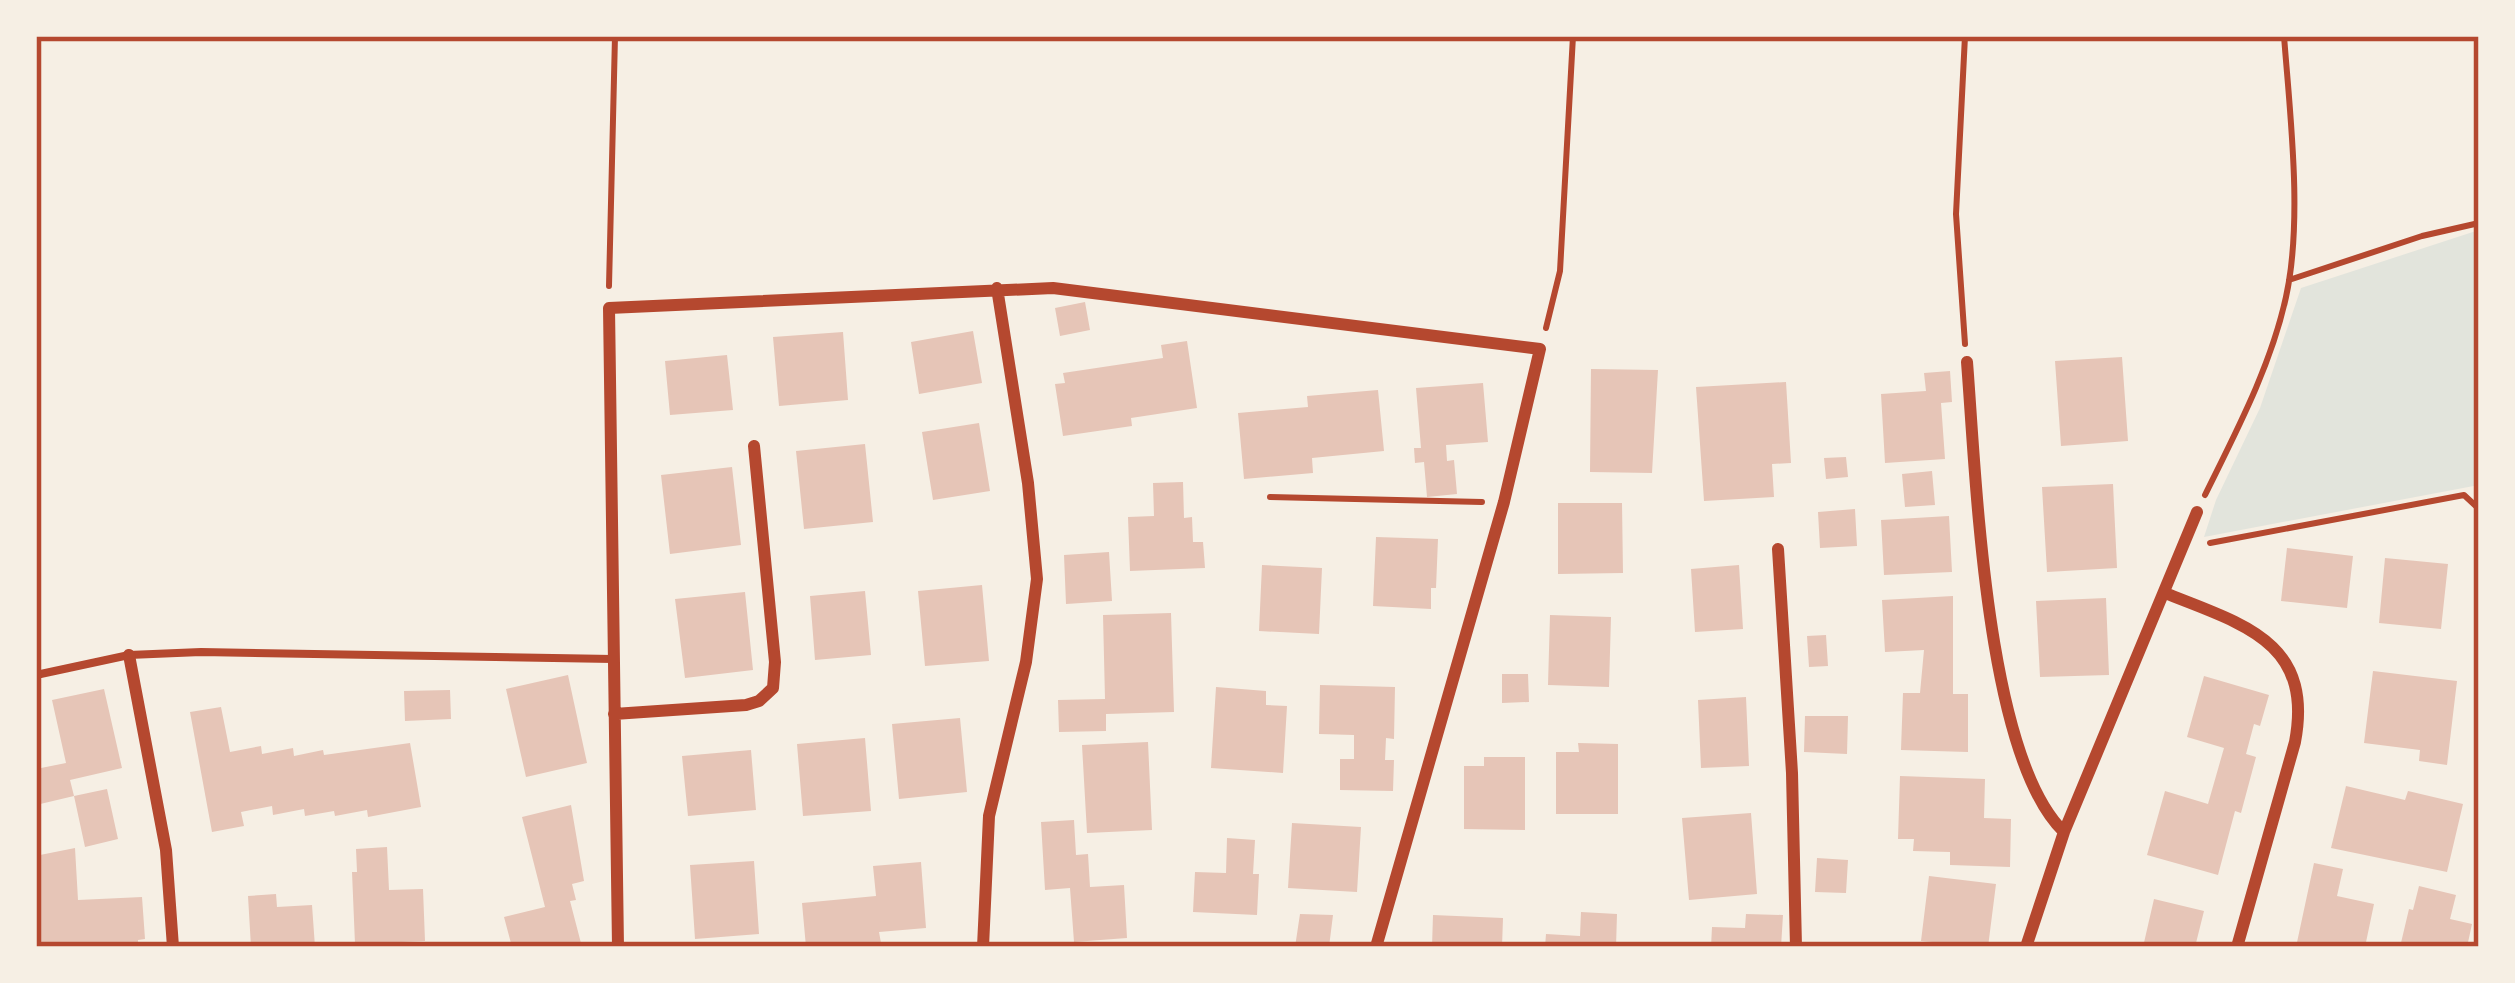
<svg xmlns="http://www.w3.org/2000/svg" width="2515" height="983" viewBox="0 0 2515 983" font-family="'Golos Text',sans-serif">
  <rect width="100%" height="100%" fill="#f6efe4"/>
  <!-- green -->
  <path fill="#e2e4dc" d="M2479 230V485L2204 537 2216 500 2260 408 2301 288Z"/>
  <!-- building -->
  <path fill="#e6c5b7" d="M1085 302 1090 330 1060 336 1055 308Z
    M973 331 982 383 919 394 911 342Z
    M843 332 848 400 779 406 773 337Z
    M1187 341 1197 408 1131 418 1132 426 1063 436 1055 384 1065 383 1063 373 1163 358 1161 345Z
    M727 355 733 410 670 415 665 361Z
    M2122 357 2128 441 2061 446 2055 361Z
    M1591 369 1658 370 1652 473 1590 472Z
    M1950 371 1952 402 1941 403 1945 459 1885 463 1881 394 1926 391 1924 373Z
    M1786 382 1791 463 1772 464 1774 497 1704 501 1696 387Z
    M1483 383 1488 442 1446 445 1447 461 1454 460 1457 494 1427 497 1424 462 1415 463 1414 448H1421L1416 388Z
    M1378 390 1384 451 1312 458 1313 473 1244 479 1238 413 1308 407 1307 396Z
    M979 423 990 491 933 500 922 432Z
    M865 444 873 522 804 529 796 451Z
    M1846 457 1848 477 1826 479 1824 458Z
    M732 467 741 545 670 554 661 475Z
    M1932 471 1935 505 1905 507 1902 474Z
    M1183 482 1184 518 1192 517 1193 542H1203L1205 568 1130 571 1128 517 1154 516 1153 483Z
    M2113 484 2117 568 2047 572 2042 487Z
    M1558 503H1622L1623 573 1558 574Z
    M1855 509 1857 546 1820 548 1818 512Z
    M1949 516 1952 572 1884 575 1881 520Z
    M1376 537 1438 539 1436 588H1431V609L1373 606Z
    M2287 548 2353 556 2347 608 2281 601Z
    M1109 552 1112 601 1066 604 1064 555Z
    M2385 558 2448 564 2441 629 2379 623Z
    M1262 565 1322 568 1319 634 1259 631Z
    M1739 565 1743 629 1695 632 1691 569Z
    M982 585 989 661 925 666 918 591Z
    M865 591 871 655 815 660 810 596Z
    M745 592 753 670 685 678 675 599Z
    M1953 596V694H1968V752L1901 750 1903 693H1920L1924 650 1885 652 1882 600Z
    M2106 598 2109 675 2040 677 2036 601Z
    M1171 613 1174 712 1106 714V731L1059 732 1058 700 1105 699 1103 615Z
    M1550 615 1611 617 1609 687 1548 685Z
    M1826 635 1828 666 1809 667 1807 636Z
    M2373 671 2457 681 2447 765 2419 761 2420 750 2364 743Z
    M1502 674H1528L1529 702 1502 703Z
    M568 675 587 763 526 777 506 689Z
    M2204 676 2269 695 2260 726 2254 724 2246 754 2256 757 2241 813 2235 811 2218 875 2147 855 2165 791 2208 804 2224 748 2187 737Z
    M1320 685 1395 687 1394 739 1386 738 1385 760H1394L1393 791 1340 790V759H1354V735L1319 734Z
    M1216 687 1266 691V705L1287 706 1283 773 1211 768Z
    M104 689 122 768 70 780 74 796 36 805V769L66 763 52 700Z
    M450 690 451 719 405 721 404 691Z
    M1746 697 1749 766 1701 768 1698 700Z
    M221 707 230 752 261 746 262 754 293 748 294 756 323 750 324 755 410 743 421 807 368 817 367 810 335 816 334 811 305 816 304 809 273 815 272 806 241 812 244 826 212 832 190 712Z
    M1805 716H1848L1847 754 1804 752Z
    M960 718 967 792 899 799 892 724Z
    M865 738 871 811 803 816 797 744Z
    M1148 742 1152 830 1087 833 1082 745Z
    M1578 743 1618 744V814H1556V752H1579Z
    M751 750 756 810 688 816 682 756Z
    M1484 757H1525V830L1464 829V766H1484Z
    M1900 776 1985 779 1984 818 2011 819 2010 867 1950 865V852L1913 851 1914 839H1898Z
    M2346 786 2405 800 2408 791 2463 804 2447 872 2331 848Z
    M107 789 118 839 85 847 74 796Z
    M571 805 584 881 572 884 576 900 570 901 582 947H512L504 917 545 907 522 817Z
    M1751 813 1757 894 1689 900 1682 818Z
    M1074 820 1076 855 1088 854 1090 887 1124 885 1127 938 1074 942 1070 888 1045 890 1041 822Z
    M1292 823 1361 827 1357 892 1288 888Z
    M1227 838 1255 840 1253 874H1259L1257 915 1193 912 1195 872 1226 873Z
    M387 847 389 890 423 889 425 941 355 944 352 872H357L356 849Z
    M75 848 78 900 142 897 145 939 138 940V947H36L40 855Z
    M1817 858 1848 860 1846 893 1815 892Z
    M754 861 759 934 695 939 690 865Z
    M921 862 926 928 879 932 881 943 806 947 802 903 876 896 873 866Z
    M2314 863 2343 869 2337 896 2374 904 2365 947H2296Z
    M1929 876 1996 884 1988 947 1921 941Z
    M2419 886 2456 895 2450 919 2472 924 2467 947H2400L2409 909 2413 910Z
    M276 894 277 907 312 905 315 947H251L248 896Z
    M2154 899 2204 911 2195 947H2143Z
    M1581 912 1617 914 1616 947H1545L1546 934 1580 936Z
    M1300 914 1333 915 1329 947H1295Z
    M1746 914 1783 915 1781 947H1711L1712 927 1745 928Z
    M1433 915 1503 918 1502 947H1432Z"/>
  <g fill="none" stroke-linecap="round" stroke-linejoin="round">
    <!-- path -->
    <path stroke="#b5482f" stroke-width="6" d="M1965 36 1956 214 1965 344
      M2289 280 2422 236 2479 223
      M609 286 615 36
      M1546 328 1560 271 1573 36
      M2205 495C2236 432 2271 366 2286 297 2303 220 2290 115 2284 36
      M1270 497 1482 502
      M2210 543 2464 495 2479 509"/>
    <!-- service -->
    <path stroke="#b5482f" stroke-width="8" d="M36 675 129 655 201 652 613 659"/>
    <!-- minor -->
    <path stroke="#b5482f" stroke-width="12" d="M1967 362C1976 474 1985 756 2064 832
      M1778 549 1792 773 1796 947
      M2165 593C2242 624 2314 641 2295 742L2237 947
      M129 655 166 850 173 947
      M614 714 746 705 759 701 773 688 775 662 754 446
      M618 947 609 308 1053 288 1540 349 1504 502 1376 947
      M983 947 989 816 1026 662 1037 579 1028 483 997 288
      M2026 947 2064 832 2197 512"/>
  </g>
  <!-- border -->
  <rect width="2515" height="983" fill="none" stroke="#f6efe4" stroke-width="78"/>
  <rect x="39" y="39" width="2437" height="905" fill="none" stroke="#b5482f" stroke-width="4.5"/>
</svg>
